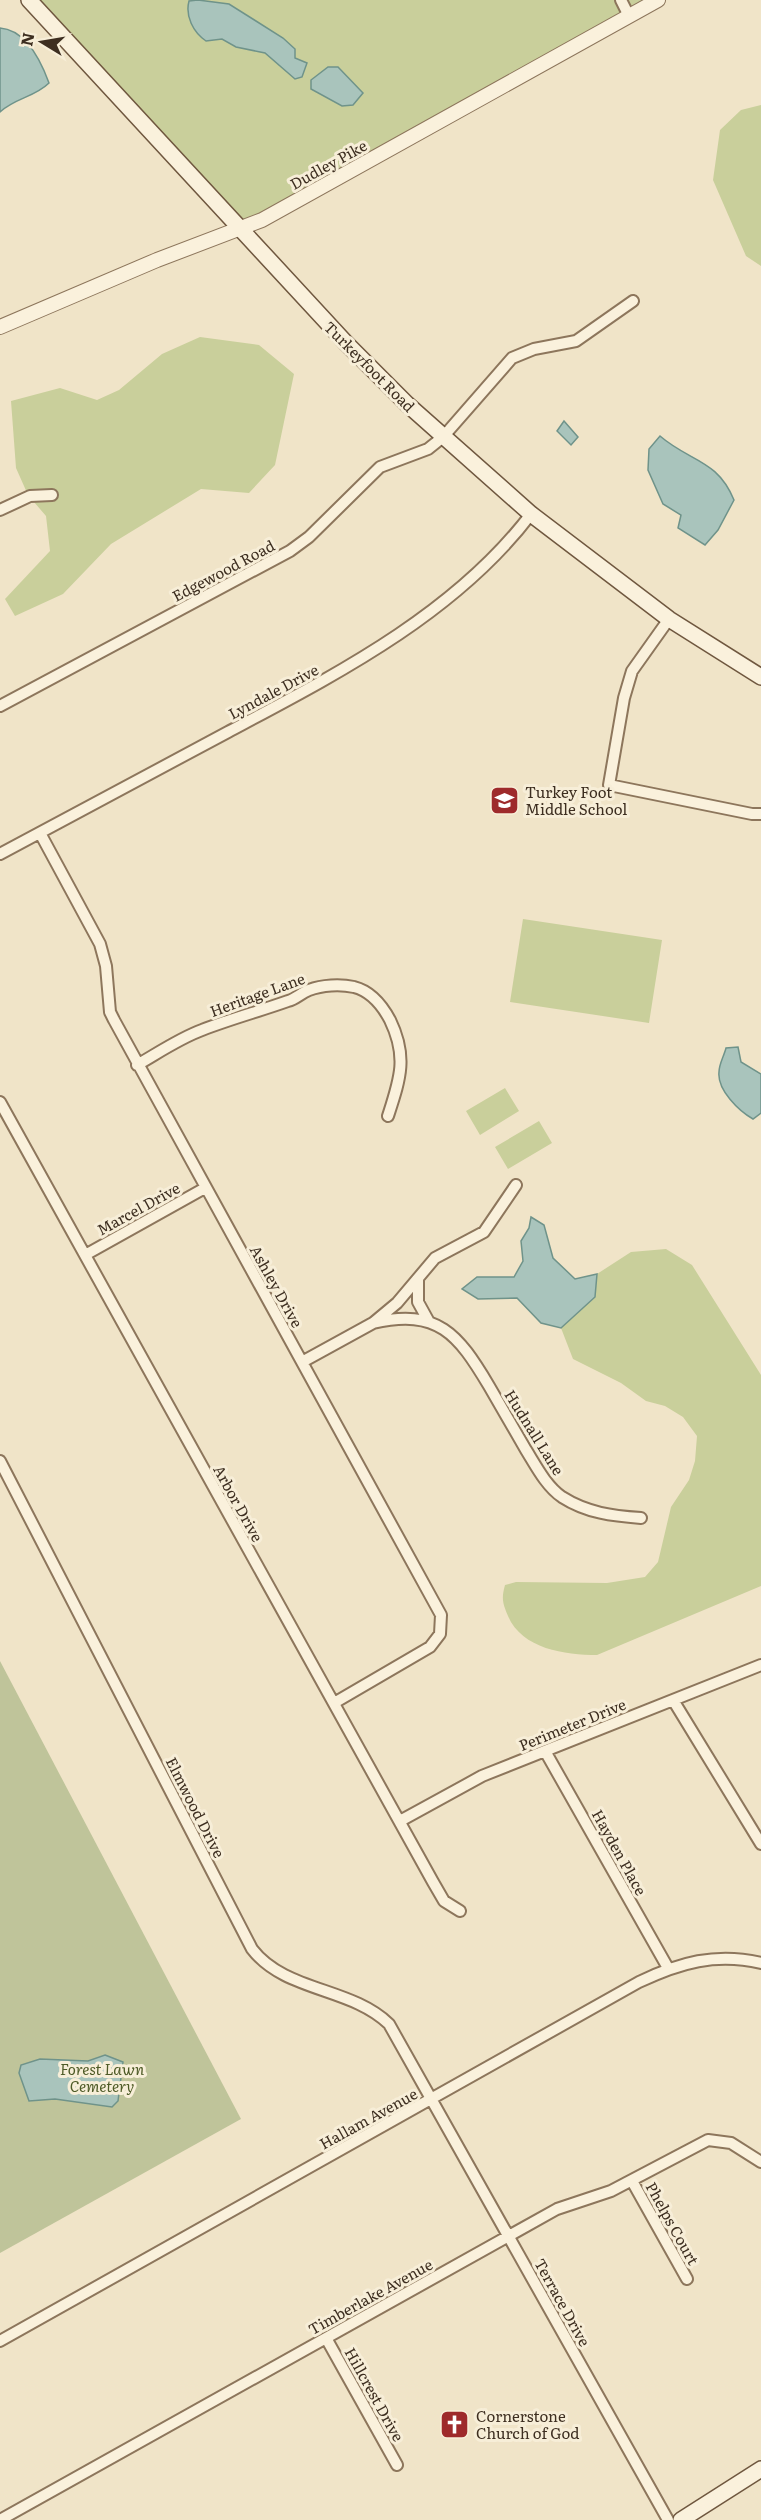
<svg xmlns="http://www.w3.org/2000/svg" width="761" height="2520" viewBox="0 0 761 2520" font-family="Literata,serif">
  <rect width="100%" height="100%" fill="#f0e4c8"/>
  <!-- green -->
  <path fill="#c9cf9b" d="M29 0H658L239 227Z
    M761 105V266L746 256 713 180 720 130 741 110Z
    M200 337 259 345 294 374 275 465 249 493 201 489 111 544 63 594 15 616 5 599 50 551 46 516 28 495 16 468 11 401 60 388 97 400 119 390 162 354Z
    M523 919 662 940 649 1023 510 1002Z
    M505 1088 519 1111 480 1135 466 1111Z
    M539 1121 552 1143 508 1169 495 1147Z
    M666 1249 692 1265 761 1375V1586L597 1655C565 1655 522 1649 508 1616 503 1604 501 1599 505 1585L516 1582 607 1583 645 1577 658 1562 671 1507 689 1480 695 1461 697 1436 683 1417 665 1406 646 1401 621 1383 573 1359 561 1328 595 1297 597 1274 631 1252Z"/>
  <!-- cemetery -->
  <path fill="#bfc49a" d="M0 1661 241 2119 0 2253Z"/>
  <!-- water -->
  <path fill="#a9c4bc" stroke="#6f938a" stroke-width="1.5" d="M198 0 229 4 283 38 295 49V58L307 63 302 77 295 79 265 53 236 47 222 39 206 41C193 32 185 16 189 1Z
    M0 28C26 30 41 61 49 83 35 97 15 98 0 112Z
    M328 67H338L363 93 353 105 342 106 311 89V80Z
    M564 421 578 437 571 445 557 431Z
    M660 436C690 462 717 459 734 500L718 530 705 545 678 528 681 515 663 504 648 470 649 449Z
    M738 1047 741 1062 761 1074V1113L753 1119C739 1111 717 1090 719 1072 719 1064 724 1056 726 1048Z
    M531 1217 544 1225 553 1258 575 1279 597 1274 595 1297 561 1328 541 1323 517 1298 478 1299 462 1289 477 1277H514L523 1261 521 1241 529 1228Z
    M105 2055 123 2062 118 2101 112 2107 55 2099 29 2101 19 2073 21 2065 40 2059 88 2061Z"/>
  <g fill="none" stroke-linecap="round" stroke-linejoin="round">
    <defs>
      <path id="minor" d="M621 0 629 16
        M0 510 30 496 52 495
        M669 619 632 671 624 698 609 785 752 814H761
        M0 706 290 551 309 537 380 467 428 449 443 437 512 358 534 349 576 341 633 301
        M40 833 100 944 106 966 110 1012 114 1020 441 1615 440 1634 430 1647 334 1703
        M0 854C76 814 152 773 228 732 337 674 455 614 531 514
        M137 1065C158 1053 180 1038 202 1030 230 1019 260 1011 288 1001 296 999 301 993 309 990 322 985 340 984 354 987 370 991 382 1005 390 1020 408 1057 400 1079 388 1116
        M0 1102 433 1882 444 1901 460 1911
        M85 1255 205 1188
        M418 1280V1302L429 1322
        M373 1323C438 1308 458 1334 489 1386 501 1407 514 1429 526 1450 536 1466 546 1486 562 1497 587 1513 613 1516 641 1518
        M302 1362 373 1323 397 1303 435 1258 484 1232 516 1185
        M0 1461 252 1949C285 1992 351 1987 389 2024L668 2520
        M673 1700 761 1844
        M545 1751 668 1968
        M400 1821 482 1776 761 1665
        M632 2181 687 2279
        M326 2338 397 2465
        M0 2341 639 1982C679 1963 716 1952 761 1963
        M0 2520 557 2209 611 2191 708 2140 731 2143 761 2162"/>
      <path id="tertiary" d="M0 327 157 260 262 220 658 0"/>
      <path id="secondary" d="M29 0 346 343 407 404 531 514 669 619 761 677
        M681 2520 761 2469"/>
    </defs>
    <!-- minor casing -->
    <use href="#minor" stroke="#8d765c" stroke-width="14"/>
    <!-- tertiary casing -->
    <use href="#tertiary" stroke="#8d765c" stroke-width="16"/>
    <!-- secondary casing -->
    <use href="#secondary" stroke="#6f573f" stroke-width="18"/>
    <!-- minor -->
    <use href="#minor" stroke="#faf1dc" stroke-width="10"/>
    <!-- tertiary -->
    <use href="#tertiary" stroke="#faf1dc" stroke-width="14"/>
    <!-- secondary -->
    <use href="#secondary" stroke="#faf1dc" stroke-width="15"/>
  </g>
  <!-- icons -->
  <defs>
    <symbol id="school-square" viewBox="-11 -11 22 22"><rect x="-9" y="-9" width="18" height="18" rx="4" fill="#9e2a2b" stroke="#f7eed8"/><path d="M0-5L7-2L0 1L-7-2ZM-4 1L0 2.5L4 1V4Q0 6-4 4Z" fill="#fff"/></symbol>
    <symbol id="church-square" viewBox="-11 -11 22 22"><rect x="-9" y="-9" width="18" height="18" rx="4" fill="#9e2a2b" stroke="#f7eed8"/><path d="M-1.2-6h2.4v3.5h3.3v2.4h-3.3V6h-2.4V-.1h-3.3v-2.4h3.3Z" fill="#fff"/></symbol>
  </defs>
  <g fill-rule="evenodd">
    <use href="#school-square" x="488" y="784" width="33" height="33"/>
    <use href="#church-square" x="438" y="2408" width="33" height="33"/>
  </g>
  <g text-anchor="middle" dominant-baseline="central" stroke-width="6" stroke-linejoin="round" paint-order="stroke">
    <!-- street labels -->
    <g font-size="15" fill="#3d2e20" stroke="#f7eed8">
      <text transform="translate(328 164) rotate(-29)">Dudley Pike</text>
      <text transform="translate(370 366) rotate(45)">Turkeyfoot Road</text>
      <text transform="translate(223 570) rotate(-28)">Edgewood Road</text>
      <text transform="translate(273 691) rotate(-28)">Lyndale Drive</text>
      <text transform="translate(257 994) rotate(-20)">Heritage Lane</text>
      <text transform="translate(138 1208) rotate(-29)">Marcel Drive</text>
      <text transform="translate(277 1286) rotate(61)">Ashley Drive</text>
      <text transform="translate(535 1432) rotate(58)">Hudnall Lane</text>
      <text transform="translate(239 1503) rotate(61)">Arbor Drive</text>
      <text transform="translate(572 1724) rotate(-22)">Perimeter Drive</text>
      <text transform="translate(196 1807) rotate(63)">Elmwood Drive</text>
      <text transform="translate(620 1852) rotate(61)">Hayden Place</text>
      <text transform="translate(368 2118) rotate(-29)">Hallam Avenue</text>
      <text transform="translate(673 2223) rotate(61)">Phelps Court</text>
      <text transform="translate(370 2296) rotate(-29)">Timberlake Avenue</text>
      <text transform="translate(563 2302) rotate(61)">Terrace Drive</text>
      <text transform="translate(375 2394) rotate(61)">Hillcrest Drive</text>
    </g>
    <!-- poi labels -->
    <g font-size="15" fill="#3d2e20" stroke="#f7eed8" text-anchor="start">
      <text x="525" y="791">Turkey Foot<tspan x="525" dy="17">Middle School</tspan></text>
      <text x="476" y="2415">Cornerstone<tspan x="476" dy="17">Church of God</tspan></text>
    </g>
    <!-- park labels -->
    <g font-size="15" font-style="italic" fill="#4d5a26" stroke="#f7eed8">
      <text x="102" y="2068">Forest Lawn<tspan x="102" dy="17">Cemetery</tspan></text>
    </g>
  </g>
  <!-- north arrow -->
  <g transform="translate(42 42) rotate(281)" stroke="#f7eed8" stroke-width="4.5" paint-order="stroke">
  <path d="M0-4.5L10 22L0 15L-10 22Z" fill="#3d2e20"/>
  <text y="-9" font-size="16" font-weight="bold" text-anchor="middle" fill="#3d2e20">N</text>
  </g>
</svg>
